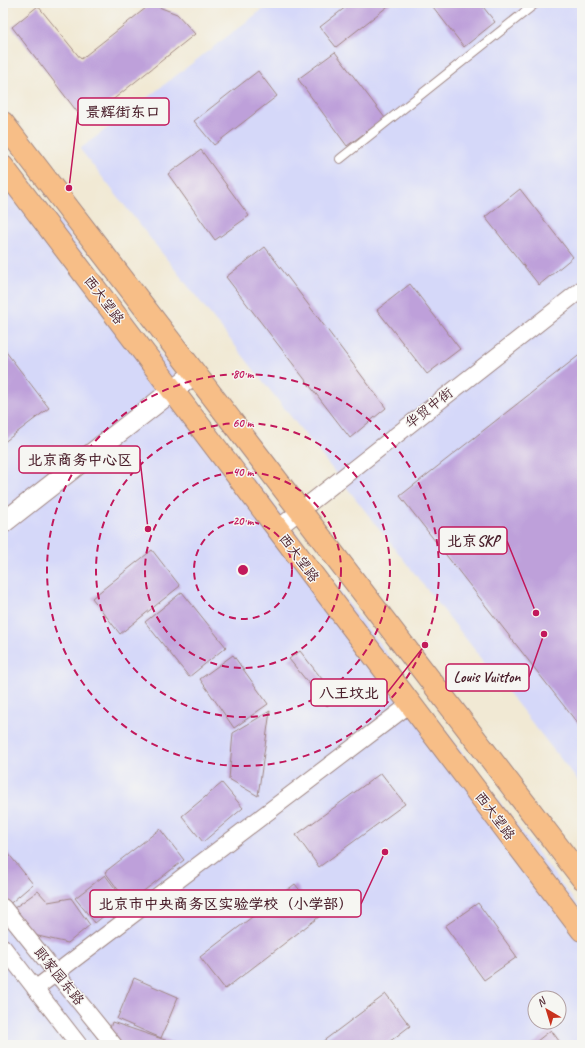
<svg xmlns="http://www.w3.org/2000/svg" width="585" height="1048" viewBox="0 0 585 1048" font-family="Caveat,'LXGW WenKai TC',sans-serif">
  <rect width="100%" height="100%" fill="#f6f6f2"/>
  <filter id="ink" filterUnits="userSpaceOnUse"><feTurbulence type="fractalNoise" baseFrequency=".025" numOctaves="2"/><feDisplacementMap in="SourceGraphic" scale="8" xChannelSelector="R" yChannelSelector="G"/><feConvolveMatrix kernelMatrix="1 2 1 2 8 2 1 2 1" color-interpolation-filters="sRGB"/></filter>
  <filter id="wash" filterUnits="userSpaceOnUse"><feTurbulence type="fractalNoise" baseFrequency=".012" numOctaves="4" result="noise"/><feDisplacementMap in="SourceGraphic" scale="16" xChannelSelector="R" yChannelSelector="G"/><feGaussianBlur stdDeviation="0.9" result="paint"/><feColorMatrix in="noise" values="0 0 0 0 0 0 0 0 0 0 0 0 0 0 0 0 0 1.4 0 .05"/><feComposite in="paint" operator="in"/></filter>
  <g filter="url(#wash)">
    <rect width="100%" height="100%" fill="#f1e9d4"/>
    <!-- built -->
    <path fill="#d5d8f9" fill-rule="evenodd" d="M271 3H582V786L80 149Z
      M3 147 582 911V1045H3ZM535 998H559V1022H535Z"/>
    <g id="blocks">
      <!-- building -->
      <path fill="#bea0da" d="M351 3H392L336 47 320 27Z
        M430 3H480L495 22 464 47Z
        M151 4 177 14 195 34 85 122 12 27 38 6 81 59Z
        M335 52 385 118 347 146 298 79Z
        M258 71 277 96 214 145 194 121Z
        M201 150 249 216 215 240 168 174Z
        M520 189 573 257 539 285 485 217Z
        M265 247 386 408 350 438 226 277Z
        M410 284 460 349 427 374 377 310Z
        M3 348 49 408 3 443Z
        M582 353V729L400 496Z
        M152 550 180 586 120 634 92 598Z
        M182 592 226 647 189 677 145 622Z
        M300 651 337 698 327 706 289 659Z
        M233 655 268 704 234 728 200 679Z
        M270 711 258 796 229 779 233 733Z
        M381 773 405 804 319 867 296 835Z
        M222 783 243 808 203 842 182 816Z
        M160 829 184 860 128 903 105 872Z
        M3 847 33 884 6 907 3 904Z
        M105 875 124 900 95 923 75 898Z
        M295 884 320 916 225 989 200 957Z
        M38 891 48 902 71 898 90 925 68 943 25 933 10 911Z
        M478 903 517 957 484 980 445 926Z
        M134 978 178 997 161 1038 117 1019Z
        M386 994 410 1026 385 1045H318Z
        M112 1022 180 1045H117L106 1041Z
        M551 1030 562 1045H532Z"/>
    </g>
  </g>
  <g filter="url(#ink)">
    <use href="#blocks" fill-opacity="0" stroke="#9e8480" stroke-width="1"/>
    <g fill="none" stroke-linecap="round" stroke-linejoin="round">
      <defs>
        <path id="service" d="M340 159 536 3"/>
        <path id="minor" d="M277 529 582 289
          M3 907 114 1045
          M3 947 79 1045
          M35 989 410 704"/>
        <path id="tertiary" d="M3 523 195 373"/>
        <path id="primary" d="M3 123 582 878
          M3 167 582 930"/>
      </defs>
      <!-- service casing -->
      <use href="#service" stroke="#9e8480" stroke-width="10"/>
      <!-- minor casing -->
      <use href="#minor" stroke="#9e8480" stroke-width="18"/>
      <!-- tertiary casing -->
      <use href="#tertiary" stroke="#9e8480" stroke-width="22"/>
      <!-- primary casing -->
      <use href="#primary" stroke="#9e8480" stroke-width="24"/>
      <!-- service -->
      <use href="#service" stroke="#fff" stroke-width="8"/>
      <!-- minor -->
      <use href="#minor" stroke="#fff" stroke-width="16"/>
      <!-- tertiary -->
      <use href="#tertiary" stroke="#fff" stroke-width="20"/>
      <!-- primary -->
      <use href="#primary" stroke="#f7be87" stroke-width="22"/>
    </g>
  </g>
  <!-- distance rings -->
  <g fill="none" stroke="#c2185b" stroke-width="2" stroke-dasharray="7 5">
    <circle cx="243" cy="570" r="49"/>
    <circle cx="243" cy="570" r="98"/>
    <circle cx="243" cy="570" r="147"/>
    <circle cx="243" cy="570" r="196"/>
  </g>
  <g text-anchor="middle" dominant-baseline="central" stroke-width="3" stroke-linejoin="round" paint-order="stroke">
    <!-- street labels -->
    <g font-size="14" fill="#4a1f2b" stroke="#f6f6f2">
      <text transform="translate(104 300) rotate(53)">西大望路</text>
      <text transform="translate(429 408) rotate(-38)">华贸中街</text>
      <text transform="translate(299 558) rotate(53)">西大望路</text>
      <text transform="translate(495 816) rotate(53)">西大望路</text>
      <text transform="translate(59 976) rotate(51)">郎家园东路</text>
    </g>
  </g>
  <circle cx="243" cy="570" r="6" fill="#c2185b" stroke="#f6f6f2" stroke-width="2"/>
  <g font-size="12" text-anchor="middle" font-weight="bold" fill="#c2185b" stroke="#f6f6f2" stroke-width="3" stroke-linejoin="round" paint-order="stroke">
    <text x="243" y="378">80 m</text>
    <text x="243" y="427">60 m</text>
    <text x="243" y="476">40 m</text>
    <text x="243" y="525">20 m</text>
  </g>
  <!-- callouts -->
  <path fill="none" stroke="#c2185b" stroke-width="1.5" d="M69 188L78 112M148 529L140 459M536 613L507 541M544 634L529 677M425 645L387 693M385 852L361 904"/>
  <g fill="#c2185b" stroke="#f6f6f2" stroke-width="1.5">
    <circle cx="69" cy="188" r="4"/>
    <circle cx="148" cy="529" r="4"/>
    <circle cx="536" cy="613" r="4"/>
    <circle cx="544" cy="634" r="4"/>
    <circle cx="425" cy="645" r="4"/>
    <circle cx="385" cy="852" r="4"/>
  </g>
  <g fill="#f6f6f2" stroke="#c2185b" stroke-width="1.5">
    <rect x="78" y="98" width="91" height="27" rx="4"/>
    <rect x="19" y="446" width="121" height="27" rx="4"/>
    <rect x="439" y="527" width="68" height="27" rx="4"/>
    <rect x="446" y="664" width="83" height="27" rx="4"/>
    <rect x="311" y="679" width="76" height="27" rx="4"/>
    <rect x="90" y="890" width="271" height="27" rx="4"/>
  </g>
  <g font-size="15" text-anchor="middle" font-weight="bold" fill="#4a1f2b">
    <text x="123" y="117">景辉街东口</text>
    <text x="80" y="465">北京商务中心区</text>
    <text x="473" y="546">北京SKP</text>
    <text x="487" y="682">Louis Vuitton</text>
    <text x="349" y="698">八王坟北</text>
    <text x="226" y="909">北京市中央商务区实验学校（小学部）</text>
  </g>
  <!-- margin -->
  <rect width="585" height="1048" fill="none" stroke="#f6f6f2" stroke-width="16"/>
  <!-- north arrow -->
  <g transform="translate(547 1010) rotate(322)"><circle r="19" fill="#f6f6f2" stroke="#b1a0a2"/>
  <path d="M0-3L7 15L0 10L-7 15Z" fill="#c8321e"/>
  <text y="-6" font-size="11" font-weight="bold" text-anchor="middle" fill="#4a1f2b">N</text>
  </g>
</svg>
